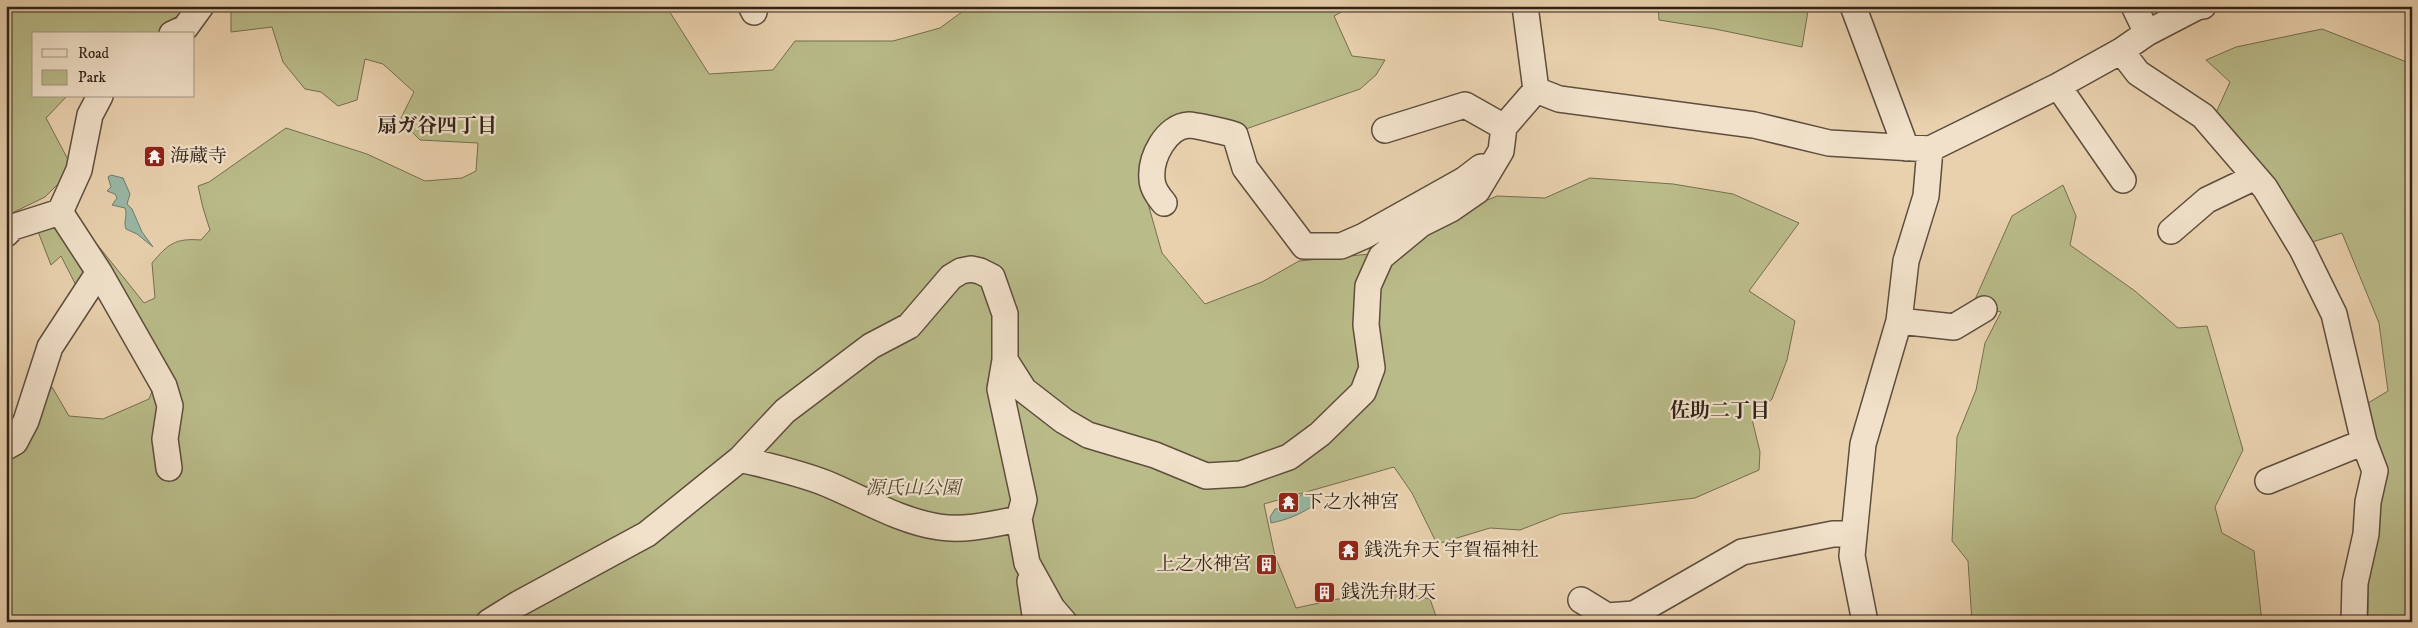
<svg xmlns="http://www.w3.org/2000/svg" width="2418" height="628" viewBox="0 0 2418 628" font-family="'IM FELL DW Pica','Noto Serif JP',serif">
  <rect width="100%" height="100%" fill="#e9d1ae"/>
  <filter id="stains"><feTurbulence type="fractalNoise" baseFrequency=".004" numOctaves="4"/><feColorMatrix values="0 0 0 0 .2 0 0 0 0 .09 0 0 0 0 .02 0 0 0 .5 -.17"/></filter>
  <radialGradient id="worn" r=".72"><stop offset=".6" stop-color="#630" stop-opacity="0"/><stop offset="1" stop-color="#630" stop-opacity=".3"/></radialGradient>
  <!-- green -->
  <path fill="#b9bb89" stroke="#746e50" d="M6 6H189L187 34H34V96H67L46 118 73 169 45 197 6 216Z
    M231 6H666L709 74 773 70 795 41H893L940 28 970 6H1353L1334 16 1352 56 1385 60 1376 75 1360 89 1243 130 1166 122 1143 186 1162 253 1205 304 1262 282 1299 261 1380 253 1445 218 1497 196 1545 198 1590 178 1673 184 1733 194 1799 223 1749 291 1795 321 1787 360 1772 399 1752 419 1760 452 1759 470 1695 498 1561 514 1520 530 1490 528 1437 544 1412 493 1394 467 1264 504 1275 556 1296 608 1385 589 1430 599 1438 622H6V458L17 451 52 387 69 416 103 419 149 399 153 389 102 288 85 303 61 256 51 265 37 229 72 213 144 303 155 298 152 263C168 244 175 238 201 240L210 230 203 208 198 186 209 182 286 128 367 154 425 181 462 178 476 171 478 143 420 140 400 120 414 92 383 64 365 59 357 100 338 106 321 92 305 89 283 62 272 27 231 32Z
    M1658 6H1805L1808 11 1802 47 1715 29 1659 20Z
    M2322 29 2412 64V622H2368V587L2375 471 2368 403 2388 391 2379 323 2342 233 2312 242 2214 117 2230 82 2206 60 2236 47Z
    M2063 185 2076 216 2070 245 2135 291 2178 328 2207 326 2243 450 2215 507 2222 533 2254 551 2262 622H1972L1968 561 1952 541 1957 437 1976 390 1985 343 2001 312 1973 304 2012 216Z"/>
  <!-- water -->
  <path fill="#99b8a5" stroke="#6f7c6d" d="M111 175 123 178 130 194 127 204 132 209 142 232 153 247 137 234 126 229C123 221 128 216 125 208L112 205 117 198 115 194 107 191 111 187 108 177Z
    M1305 493H1310L1314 499 1311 507C1299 515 1286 520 1271 523L1270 517 1275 509C1279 508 1283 510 1287 509 1295 506 1296 496 1305 493Z"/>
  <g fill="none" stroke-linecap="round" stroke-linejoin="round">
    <!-- stream -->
    <path stroke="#6f7c6d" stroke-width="5.5" d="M2208 9 2253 6"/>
    <defs>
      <path id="minor" d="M751 6 754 12
        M1525 6 1536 90
        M1853 6 1906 148
        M2134 6 2147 33
        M172 34 185 28 201 6
        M2121 51 2138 73 2203 116 2265 188 2302 249 2334 314 2364 442 2375 471 2368 502 2366 534 2355 583 2354 622
        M2058 86 2123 180
        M1385 130 1465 105 1504 127
        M1164 203C1158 196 1152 188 1152 179 1150 158 1166 126 1189 125 1195 125 1230 133 1235 135L1245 168 1304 246H1341L1364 236 1464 180 1481 167
        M60 212 99 272 164 386 170 406 165 439 169 468
        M2171 231 2207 200 2255 177
        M6 234 13 227 60 212 79 170 90 115 100 96
        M1899 321 1954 327 1984 309
        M1005 360 1000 389 1024 500 1019 519 1027 563 1052 608 1064 622
        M6 447 15 442 26 421 50 347 99 272
        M740 459C768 466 797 472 825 483 862 498 899 521 939 527 965 531 993 524 1019 519
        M2268 481 2364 442
        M1030 581 1036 622
        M1581 600 1607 616 1634 614 1742 552 1833 534H1853
        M489 622 518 604 647 534 740 459 785 411 871 346 909 326 951 277 961 271 971 269 980 271 992 277 1005 314V360L1024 390 1064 421 1088 435 1155 455 1206 476 1241 474 1289 457 1320 434 1363 392 1372 368 1366 325 1368 286 1381 257 1421 224 1451 209 1477 191 1501 151 1504 127 1536 90 1559 99 1754 125 1829 143 1930 149 2058 86 2121 51 2147 33 2197 7 2203 6
        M1865 622 1852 556 1863 444 1899 321 1906 261 1926 196 1930 149"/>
    </defs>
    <!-- minor casing -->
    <use href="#minor" stroke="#5e4e3e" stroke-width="28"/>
    <!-- minor -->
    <use href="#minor" stroke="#f1e1ca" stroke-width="25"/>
  </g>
  <!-- icons -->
  <defs>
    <symbol id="temple-square" viewBox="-11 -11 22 22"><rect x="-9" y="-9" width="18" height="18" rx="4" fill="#8f2418" stroke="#f1e1ca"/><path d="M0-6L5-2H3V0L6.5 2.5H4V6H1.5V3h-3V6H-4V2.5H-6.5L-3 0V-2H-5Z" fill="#fff"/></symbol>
    <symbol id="building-square" viewBox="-11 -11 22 22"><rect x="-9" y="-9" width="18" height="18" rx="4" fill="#8f2418" stroke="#f1e1ca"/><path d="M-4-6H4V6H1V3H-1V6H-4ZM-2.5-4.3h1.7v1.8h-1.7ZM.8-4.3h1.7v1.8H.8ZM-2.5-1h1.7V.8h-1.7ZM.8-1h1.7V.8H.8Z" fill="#fff"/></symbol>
  </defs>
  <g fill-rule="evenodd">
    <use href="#temple-square" x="142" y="144" width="25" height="25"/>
    <use href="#temple-square" x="1276" y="490" width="25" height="25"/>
    <use href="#temple-square" x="1336" y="538" width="25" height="25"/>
    <use href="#building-square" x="1254" y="552" width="25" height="25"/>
    <use href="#building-square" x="1312" y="580" width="25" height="25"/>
  </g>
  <g text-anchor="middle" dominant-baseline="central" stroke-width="4.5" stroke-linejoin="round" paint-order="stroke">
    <!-- poi labels -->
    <g font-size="19" fill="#2f2218" stroke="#f1e1ca" text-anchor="start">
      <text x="170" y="156">海蔵寺</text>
      <text x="1304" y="502">下之水神宮</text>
      <text x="1364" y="550">銭洗弁天 宇賀福神社</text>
      <text x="1251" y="564" text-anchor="end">上之水神宮</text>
      <text x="1341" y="592">銭洗弁財天</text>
    </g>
    <!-- park labels -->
    <g font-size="19" font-style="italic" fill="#524834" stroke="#f1e1ca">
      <text x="913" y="488">源氏山公園</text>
    </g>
    <!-- neighbourhood labels -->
    <g font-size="20" font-weight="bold" fill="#2f2218" stroke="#f1e1ca">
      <text x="437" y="126">扇ガ谷四丁目</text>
      <text x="1720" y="411">佐助二丁目</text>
    </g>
  </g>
  <!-- margin -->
  <rect width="2418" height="628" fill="none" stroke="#e9d1ae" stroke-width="25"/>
  <rect x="8" y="8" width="2403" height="613" fill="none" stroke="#2f2218" stroke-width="2.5"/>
  <rect x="12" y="12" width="2393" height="603" fill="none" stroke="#2f2218"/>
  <!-- legend -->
  <rect x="32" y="32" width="162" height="65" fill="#f1e1ca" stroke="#a39583"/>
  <rect x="42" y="49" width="25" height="8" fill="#f1e1ca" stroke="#a39583"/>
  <text x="78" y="58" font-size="15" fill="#2f2218">Road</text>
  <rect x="42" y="70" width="25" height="15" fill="#b9bb89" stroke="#a39583"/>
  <text x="78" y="82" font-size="15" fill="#2f2218">Park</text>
  <rect width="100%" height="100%" filter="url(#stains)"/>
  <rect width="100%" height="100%" fill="url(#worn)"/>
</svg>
